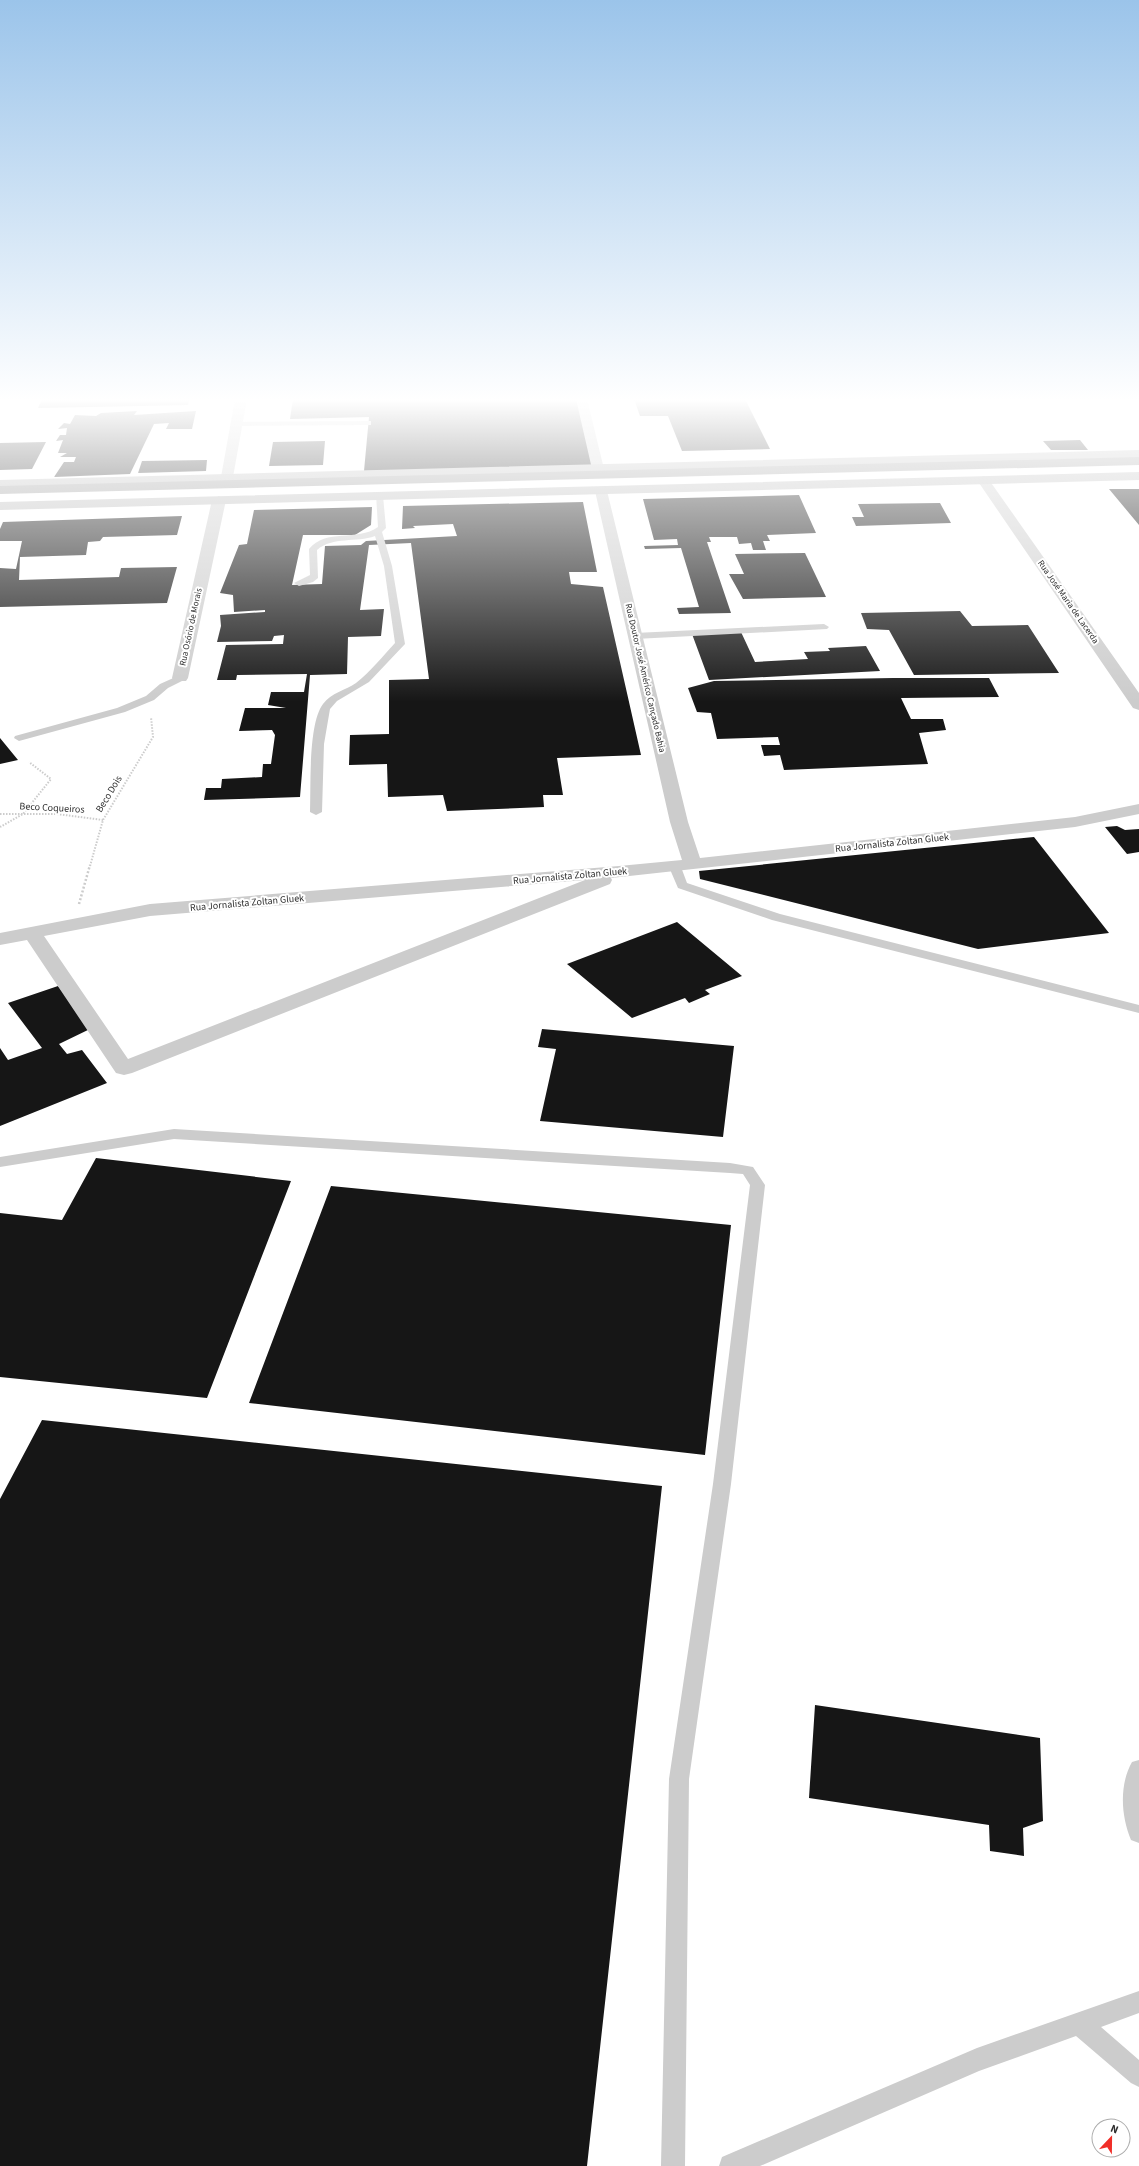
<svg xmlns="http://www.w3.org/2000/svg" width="1139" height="2166" viewBox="0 0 1139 2166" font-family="'Source Sans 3',sans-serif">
  <rect width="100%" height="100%" fill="#fff"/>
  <!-- building -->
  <path fill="#161616" d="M42 399H189L188 405 38 408Z
    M293 399H581L596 466 364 471 369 417 290 419Z
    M634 399H745L770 449 682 451 668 416H640Z
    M137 411 134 415 196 411 192 429H166L169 423 154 424 130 474 54 477 64 462H74L76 457H60L67 453H58L63 440 56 441 60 435H66L67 428 58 429 64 423 70 424 75 415 96 416 101 413Z
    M1080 440 1088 450H1051L1043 441Z
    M325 441 323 465 269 466 273 442Z
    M46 442 32 469 0 470V443Z
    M207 460 206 471 138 473 142 461Z
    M1109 489H1139V525Z
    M799 495 816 533 767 535 770 541H763L766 550H753L751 543 739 544 737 537H709L711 542H707L731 613 679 614 677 608 699 607 681 548 645 549 644 546 678 545 677 539 654 540 643 499Z
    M583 502 597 572H569L571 584 603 587 641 755 557 758 563 795H543L544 807 447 811 443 795 388 797 387 764 349 765 350 735 389 734V680L429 679 411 543 369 545 360 610 384 609 381 636 348 637 347 674 310 675 300 797 204 800 206 788H221L222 779 262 777 263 764H271L275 735 272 730 239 731 245 708H286L268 705 271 692H304L307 674 237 675 236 680H217L226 645 283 644 284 635 274 636 272 641 217 642 221 626 220 615 265 612V610L234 612 233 595 220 593 239 545 247 544 254 510 372 507 371 525 355 535H303L292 585 322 584 325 546 361 545 366 541 457 536 453 524 413 526 415 528 402 529 403 506Z
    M940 503 951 523 856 526 852 517H864L858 504Z
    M182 516 177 535 103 537 100 541 88 542 86 555 20 557 19 580 119 577 121 568 177 567 167 603 0 607V568L16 569 22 541H0V529L3 522Z
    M805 553 826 597 743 599 729 574H744L735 554Z
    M960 611 972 626 1028 625 1059 673 914 675 889 630 867 629 861 613Z
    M741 632 755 662 808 659 804 652 830 651 828 648 866 646 880 671 709 680 692 634Z
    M893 678H989L999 697 901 698 911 719H943L946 730 919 733 928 764 784 770 780 755 764 756 761 745H780L778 737 717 739 711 713 697 712 688 688 714 681Z
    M0 738 18 760 0 764Z
    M1117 826 1125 830 1139 829V852L1127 854 1105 827Z
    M1034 837 1109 933 978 949 700 879 699 871Z
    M677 922 742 976 705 990 710 994 689 1003 685 998 632 1018 567 964Z
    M58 986 92 1028 59 1044 67 1054 82 1050 107 1083 0 1126V1048L8 1060 42 1048 8 1003Z
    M542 1029 734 1046 723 1137 540 1121 556 1049 538 1047Z
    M96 1158 291 1181 207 1398 0 1377V1213L62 1220Z
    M331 1186 731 1225 705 1455 249 1403Z
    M42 1420 662 1486 587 2166H0V1499Z
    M815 1705 1040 1738 1043 1821 1023 1828 1024 1856 990 1851 989 1825 809 1798Z"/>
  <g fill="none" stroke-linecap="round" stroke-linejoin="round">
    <!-- path-far1 -->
    <path stroke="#ccc" stroke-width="2" stroke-dasharray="1.5 1.5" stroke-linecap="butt" d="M0 814H57L103 820
      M0 827 23 814 51 779 29 762
      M90 866 103 820 153 737 151 717"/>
    <!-- path -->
    <path stroke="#ccc" stroke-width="2.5" stroke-dasharray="2 2" stroke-linecap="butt" d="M79 904 90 865"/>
    <!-- service -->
    <path fill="#ccc" fill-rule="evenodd" d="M368 421H371V425L236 426 232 424 236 422Z
      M376 494 383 496 386 528 382 532 392 566 405 644 369 682 337 701 330 709 324 744 322 812 316 815 310 812C311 786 308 724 323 704 331 693 346 690 356 683 371 671 382 657 395 643L384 566 375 536C356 543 333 536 317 550L318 578 313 582 299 586 294 583 310 575 309 549C326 528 357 542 378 527Z
      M824 624 829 627 827 629 635 639 630 636 635 633Z
      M180 675 184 676V680L168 688 154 700 125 712 19 741 14 738 15 736 117 708 146 696 160 684Z
      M675 863 681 867 687 883 780 914 1139 1005V1013L772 920 678 888 669 867Z
      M174 1129 730 1163 753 1167 765 1185 731 1484 689 1779 685 2166H661L669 1779 713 1484 750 1185 743 1174 730 1173 174 1139 0 1167V1157Z
      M1139 1760V1843L1131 1840C1121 1816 1119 1785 1132 1762Z
      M1139 1991V2013L1101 2027 1139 2060V2087L1131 2083 1076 2036 979 2071 760 2166H719L722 2157 977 2048Z"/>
    <!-- minor -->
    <path fill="#ccc" fill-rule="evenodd" d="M235 399H247L233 477 227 481 221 477Z
      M576 399H587L604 469 602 472H594L592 469Z
      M983 476 987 477 1139 693V710L1133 708 977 480Z
      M601 487 607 491 688 822 700 858 1075 817 1139 804V814L1075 827 611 878 612 880 610 884 132 1073 124 1075 116 1073 27 940 0 945V933L150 904 619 866 682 860 670 822 595 491ZM585 880 128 1059 44 936 150 916Z
      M219 496 226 500 188 678 186 681H174L172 678 212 500Z"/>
    <!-- secondary -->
    <path fill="#b9b9b9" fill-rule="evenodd" d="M1139 450V458L0 488V480Z
      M1139 472V480L0 510V502Z"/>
    <!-- motorway -->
    <path fill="#969696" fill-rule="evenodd" d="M1139 457V465L0 494V486Z"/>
  </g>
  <!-- sky -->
  <linearGradient id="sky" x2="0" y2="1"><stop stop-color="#9bc4ea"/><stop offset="0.57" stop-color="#fff"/><stop offset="1" stop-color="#fff" stop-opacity="0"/></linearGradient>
  <rect width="1139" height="702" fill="url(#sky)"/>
  <g text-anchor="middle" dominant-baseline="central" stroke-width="4" stroke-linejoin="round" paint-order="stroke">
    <!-- far-street labels -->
    <g font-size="9" fill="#2f2f2f" stroke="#fff">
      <text transform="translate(1068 602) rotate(55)">Rua José Maria de Lacerda</text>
      <text transform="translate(191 627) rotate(-78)">Rua Osório de Morais</text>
      <text transform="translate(645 678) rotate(77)">Rua Doutor José Américo Cançado Bahia</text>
    </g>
    <!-- street labels -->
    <g font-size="10" fill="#2f2f2f" stroke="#fff">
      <text transform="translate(109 794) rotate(-59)">Beco Dois</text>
      <text transform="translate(52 808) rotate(3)">Beco Coqueiros</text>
      <text transform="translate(892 843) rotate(-6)">Rua Jornalista Zoltan Gluek</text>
      <text transform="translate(570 876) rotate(-5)">Rua Jornalista Zoltan Gluek</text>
      <text transform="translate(247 903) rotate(-5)">Rua Jornalista Zoltan Gluek</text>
    </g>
  </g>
  <!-- north arrow -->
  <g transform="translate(1111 2138) rotate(22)"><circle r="19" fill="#ffffff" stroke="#acacac"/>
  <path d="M0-3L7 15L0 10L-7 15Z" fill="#f02e28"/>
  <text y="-6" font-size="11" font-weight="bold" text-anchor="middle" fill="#2f2f2f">N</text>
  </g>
</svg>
